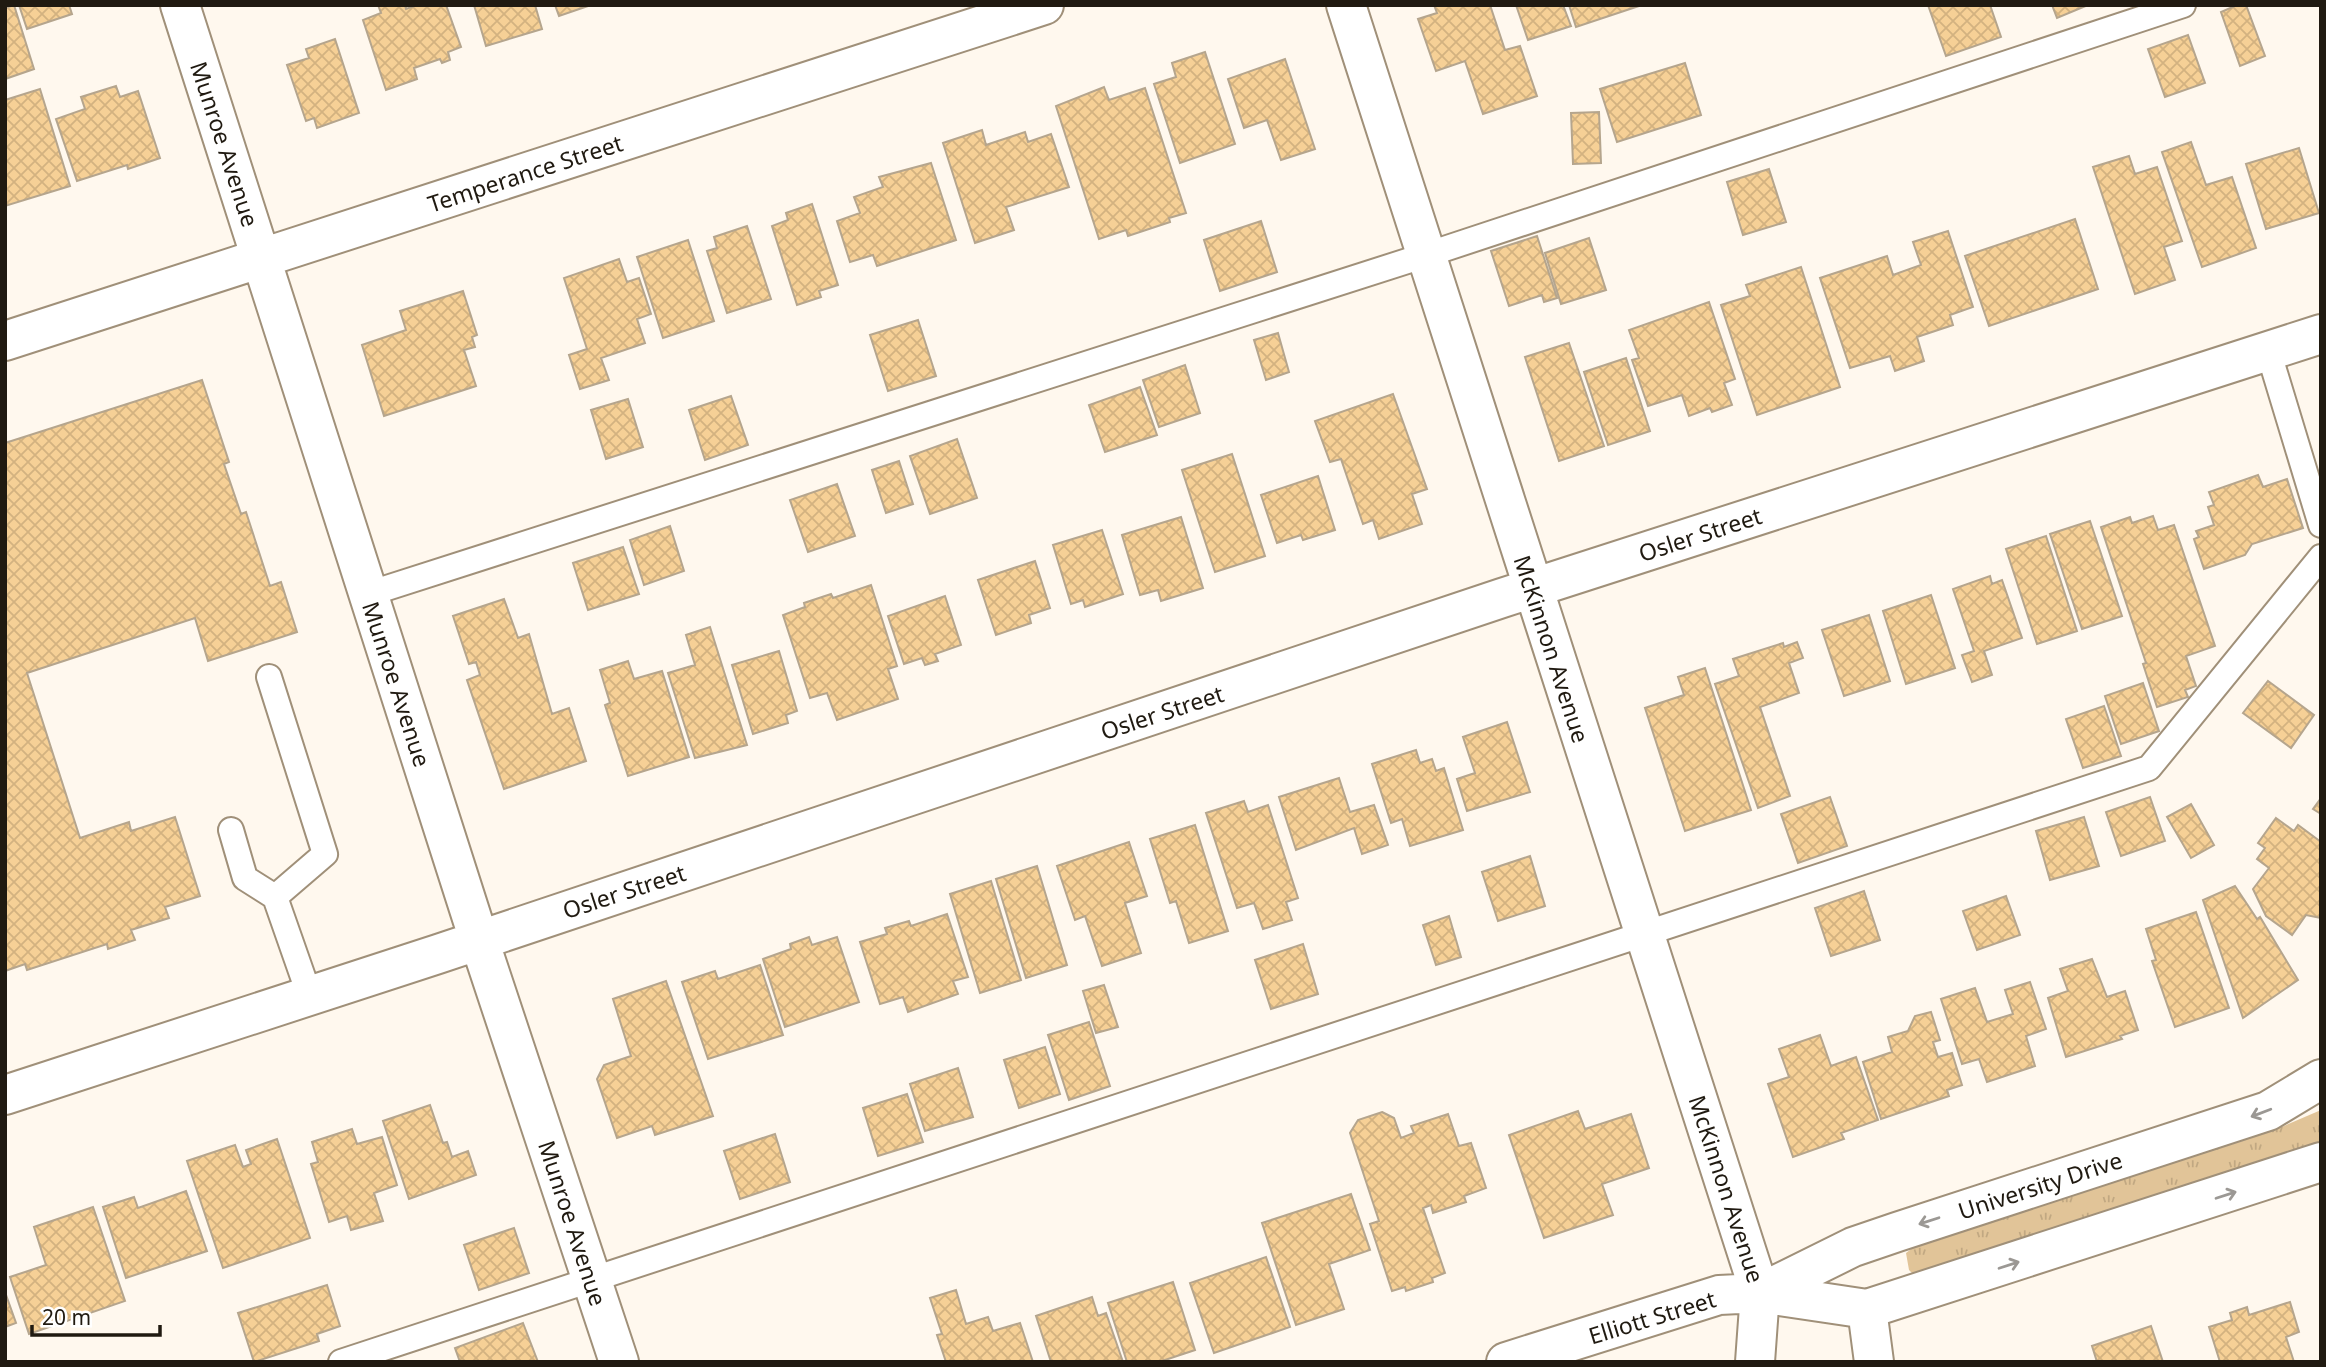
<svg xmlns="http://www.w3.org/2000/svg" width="2326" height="1367" viewBox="0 0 2326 1367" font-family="'Noto Sans',sans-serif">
  <defs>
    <pattern id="grass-tufts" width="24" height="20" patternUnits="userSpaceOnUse" patternTransform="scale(1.75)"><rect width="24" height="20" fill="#e1c498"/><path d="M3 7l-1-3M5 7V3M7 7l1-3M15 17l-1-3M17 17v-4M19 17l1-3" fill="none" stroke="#c1a882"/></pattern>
    <pattern id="building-cross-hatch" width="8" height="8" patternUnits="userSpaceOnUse" patternTransform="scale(1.75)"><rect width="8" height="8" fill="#f6d096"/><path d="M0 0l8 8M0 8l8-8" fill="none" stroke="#d3b280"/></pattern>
  </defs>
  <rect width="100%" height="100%" fill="#fff8ee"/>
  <!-- grass -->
  <path fill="url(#grass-tufts)" d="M2321 1110V1142L2289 1157 1915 1276 1909 1270 1906 1253 1919 1243 2272 1131Z"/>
  <!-- building -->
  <path fill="url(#building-cross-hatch)" stroke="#b5a58d" stroke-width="2" d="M14 5 34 69 5 79V8Z
    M19 5H69L72 14 27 29Z
    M378 5H405L406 9 417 5H446L461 47 448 52 450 60 442 63 440 59 414 68 417 79 386 90 363 20 381 13Z
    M474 5H535L542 29 486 46Z
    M555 5H591L559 16Z
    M1434 5H1490L1505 50 1520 46 1537 96 1483 114 1465 61 1436 71 1418 19 1437 13Z
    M1516 5H1563L1571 26 1528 40Z
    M1569 5H1642L1576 27Z
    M1928 5H1990L2001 37 1946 56Z
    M2052 5H2088L2057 18Z
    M2237 5H2246L2265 56 2240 66 2221 12Z
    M2188 35 2205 83 2165 97 2148 49Z
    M335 39 359 113 317 128 314 118 306 121 287 65 309 58 306 49Z
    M1205 52 1235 144 1180 163 1154 84 1176 77 1172 63Z
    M1285 59 1315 149 1281 160 1267 120 1244 128 1228 79Z
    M1685 63 1701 115 1617 142 1600 89Z
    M116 86 120 97 138 91 160 158 128 169 127 165 77 181 56 119 85 109 81 97Z
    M1104 87 1109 100 1145 88 1186 213 1169 218 1170 222 1128 236 1126 230 1099 239 1056 106Z
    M40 89 70 186 5 206V100Z
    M1599 112 1601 163 1573 164 1571 113Z
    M982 130 986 145 1025 132 1028 142 1051 134 1069 187 1006 207 1014 230 975 243 943 143Z
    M2191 142 2206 185 2232 177 2256 248 2202 267 2162 152Z
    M2299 148 2319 213 2266 229 2246 164Z
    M2129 156 2135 174 2157 167 2182 241 2164 247 2175 280 2135 294 2093 167Z
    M931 163 956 240 877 266 873 255 850 262 837 221 860 213 854 197 883 187 879 177Z
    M1769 169 1786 222 1743 235 1727 182Z
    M812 204 838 285 819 291 821 297 797 305 772 226 788 220 786 213Z
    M2075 219 2098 289 1989 326 1965 256Z
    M1261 221 1277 272 1220 291 1204 240Z
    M747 226 771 299 727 313 707 251 717 248 714 237Z
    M1948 231 1973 307 1950 315 1953 325 1917 337 1924 361 1895 371 1890 356 1850 368 1820 278 1887 256 1893 275 1921 265 1913 242Z
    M1537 236 1557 298 1544 302 1542 295 1509 306 1491 251Z
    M1589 238 1606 290 1561 304 1545 253Z
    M688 240 714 321 663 338 637 257Z
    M619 259 627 282 639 278 651 314 637 319 645 343 601 358 609 380 580 389 569 355 587 349 564 278Z
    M1801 267 1840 387 1757 415 1721 305 1750 296 1746 285Z
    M463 291 477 335 472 337 475 347 464 350 476 386 384 416 362 345 406 330 400 311Z
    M1709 302 1735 379 1724 383 1732 405 1712 412 1710 408 1689 416 1682 395 1648 406 1632 360 1639 358 1629 330Z
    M918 320 936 376 888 391 870 335Z
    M1278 333 1289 372 1266 380 1254 340Z
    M1569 343 1604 446 1559 461 1525 357Z
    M1626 358 1650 431 1608 445 1584 372Z
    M1185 365 1200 413 1159 427 1143 380Z
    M202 380 229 462 224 464 241 514 246 512 270 586 281 582 297 632 208 661 195 618 27 673 80 838 129 822 131 831 175 817 200 896 165 907 169 918 131 930 135 940 108 949 107 944 27 970 25 964 5 971V443Z
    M1140 387 1157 435 1105 452 1089 405Z
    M1393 394 1427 489 1412 494 1422 524 1379 539 1373 520 1363 524 1341 459 1330 462 1315 421Z
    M731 396 748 445 705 460 689 410Z
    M628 399 643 447 606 459 591 410Z
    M957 439 977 498 930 514 910 456Z
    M1232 454 1265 556 1215 572 1182 470Z
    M899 461 913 504 886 513 872 470Z
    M2258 475 2263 487 2287 479 2303 528 2252 544 2245 555 2204 569 2194 539 2199 537 2196 531 2214 525 2208 507 2214 505 2209 492Z
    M1318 476 1335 530 1303 540 1301 535 1277 543 1261 495Z
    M837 484 855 536 808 552 790 500Z
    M2153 516 2158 530 2174 525 2215 646 2186 656 2196 686 2185 690 2188 697 2157 707 2143 664 2146 663 2101 527 2130 517 2132 523Z
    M1181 517 1203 588 1161 601 1158 590 1140 595 1122 535Z
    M2090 521 2122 616 2082 629 2050 534Z
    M670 526 684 571 644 585 630 540Z
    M1102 530 1123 594 1085 607 1083 600 1071 604 1053 545Z
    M2046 536 2077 631 2037 644 2006 549Z
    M623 547 639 594 588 610 573 563Z
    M1035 561 1050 608 1029 615 1031 623 996 635 978 580Z
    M1990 576 1992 584 2002 580 2022 638 1984 651 1992 675 1972 682 1962 655 1974 651 1953 589Z
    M871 585 897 666 888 669 898 699 837 720 827 693 810 698 783 615 805 607 804 603 831 594 833 598Z
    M1931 595 1955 668 1906 684 1883 611Z
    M945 596 961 645 935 654 938 661 925 665 922 658 904 664 888 616Z
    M504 599 518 638 529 634 552 714 569 708 586 761 504 789 467 680 480 675 476 662 469 664 453 616Z
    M1869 615 1890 681 1844 696 1822 630Z
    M710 627 747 745 695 758 668 673 695 665 686 635Z
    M1797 642 1803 658 1789 663 1799 693 1760 707 1790 796 1758 808 1715 684 1739 676 1733 659 1783 643 1784 647Z
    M779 651 797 711 786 715 788 723 753 734 732 665Z
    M628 661 634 679 662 671 689 757 628 776 605 705 610 703 600 670Z
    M1705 668 1751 810 1685 831 1645 708 1684 695 1678 677Z
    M2268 681 2314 715 2291 748 2243 713Z
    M2143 683 2159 731 2121 744 2105 696Z
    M2104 706 2121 756 2083 768 2066 719Z
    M1507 722 1530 792 1467 811 1457 779 1475 773 1463 737Z
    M1416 750 1420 763 1432 759 1436 771 1444 768 1463 830 1410 846 1402 819 1391 823 1372 764Z
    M1339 778 1350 812 1374 805 1388 845 1362 854 1354 828 1296 850 1279 797Z
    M1830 797 1847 846 1798 863 1781 814Z
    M2150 797 2165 841 2121 856 2106 812Z
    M2321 798V814L2313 809Z
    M1244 801 1248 812 1268 805 1298 898 1286 902 1292 920 1263 929 1254 903 1237 908 1206 813Z
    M2191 804 2214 845 2191 858 2167 817Z
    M2084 817 2099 866 2050 880 2036 831Z
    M2276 818 2294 831 2298 825 2321 842V918L2306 915 2292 935 2266 916 2253 889 2269 868 2257 859 2265 848 2258 843Z
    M1195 825 1228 931 1189 943 1176 901 1170 903 1150 839Z
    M1129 842 1147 896 1125 903 1141 953 1102 966 1085 916 1075 920 1057 866Z
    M1530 856 1545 906 1498 921 1482 872Z
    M1037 866 1067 965 1026 978 996 879Z
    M991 881 1021 980 980 993 950 894Z
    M2235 886 2257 919 2260 917 2298 980 2243 1018 2203 900Z
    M1864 891 1880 940 1831 956 1815 908Z
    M2006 896 2020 935 1977 950 1963 911Z
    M2196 912 2229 1008 2175 1027 2152 961 2156 960 2146 929Z
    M947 914 968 977 953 981 958 994 908 1012 903 997 880 1004 860 942 887 934 885 928 909 921 911 926Z
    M1449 916 1461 957 1436 965 1423 925Z
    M809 937 812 945 837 937 859 1002 785 1027 763 959 791 949 790 944Z
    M1303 944 1318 994 1271 1009 1255 960Z
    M2092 959 2107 997 2125 991 2138 1030 2120 1036 2122 1039 2066 1057 2048 998 2068 991 2060 969Z
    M760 965 783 1035 708 1059 682 982 715 971 718 979Z
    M666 981 713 1116 655 1135 652 1126 617 1138 597 1079 604 1065 631 1056 613 999Z
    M2030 982 2046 1029 2026 1036 2035 1066 1987 1082 1979 1059 1962 1064 1941 999 1975 988 1987 1022 2013 1014 2005 990Z
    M1104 985 1118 1027 1096 1033 1083 991Z
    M1931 1012 1940 1040 1933 1042 1938 1057 1952 1053 1962 1085 1947 1090 1949 1096 1881 1119 1863 1062 1892 1052 1888 1037 1908 1031 1915 1016Z
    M1089 1022 1110 1086 1069 1100 1048 1035Z
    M1820 1035 1831 1066 1856 1057 1878 1120 1841 1133 1844 1139 1793 1157 1768 1084 1789 1077 1779 1049Z
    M1045 1047 1060 1094 1019 1108 1004 1060Z
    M958 1068 973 1117 925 1131 910 1084Z
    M907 1094 923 1142 878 1156 863 1108Z
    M430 1105 443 1143 447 1142 452 1157 468 1151 476 1175 409 1199 383 1121Z
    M1578 1111 1585 1129 1631 1114 1649 1168 1602 1184 1613 1215 1544 1238 1509 1135Z
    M1382 1112 1394 1118 1401 1138 1414 1133 1411 1126 1448 1114 1459 1146 1471 1143 1486 1188 1464 1196 1466 1202 1433 1213 1431 1205 1423 1208 1445 1273 1432 1278 1433 1282 1406 1291 1405 1287 1392 1291 1370 1224 1379 1221 1350 1133 1358 1120Z
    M352 1129 357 1144 382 1137 397 1185 374 1193 383 1221 351 1230 347 1216 329 1222 311 1164 318 1162 312 1142Z
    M775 1134 790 1182 740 1199 724 1151Z
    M277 1139 310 1238 223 1268 187 1161 235 1145 243 1167 251 1164 246 1150Z
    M186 1191 207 1251 126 1278 103 1207 134 1197 138 1208Z
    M1351 1194 1370 1250 1329 1264 1344 1309 1296 1325 1262 1223Z
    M93 1207 125 1301 29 1334 10 1277 46 1265 34 1227Z
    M514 1228 529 1273 479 1290 464 1245Z
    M1266 1257 1290 1327 1214 1353 1190 1283Z
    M1173 1282 1195 1350 1159 1362H1127L1108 1303Z
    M327 1285 340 1326 317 1334 319 1341 254 1362 238 1313Z
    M956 1290 966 1324 988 1317 993 1331 1020 1323 1033 1362H946L937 1335 942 1334 930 1298Z
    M5 1292 16 1323 5 1327Z
    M1092 1297 1098 1316 1106 1313 1123 1362H1051L1036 1316Z
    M2290 1302 2299 1332 2286 1337 2294 1362H2220L2209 1327 2232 1320 2230 1313 2247 1307 2249 1315Z
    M523 1323 538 1362H460L455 1348Z
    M2151 1326 2163 1362H2097L2092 1346Z"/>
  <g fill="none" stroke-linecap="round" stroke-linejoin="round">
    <defs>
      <path id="service" d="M2268 350 2321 525
        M368 594 1426 255 2183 5
        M269 677 325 854 275 897 310 997
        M231 830 245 878 275 897
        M341 1362 2149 768 2321 557"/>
      <path id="minor" d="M180 5 479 940 619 1362
        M1346 5 1760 1293 1755 1362
        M5 341 1044 5
        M5 1095 438 954 1502 598 2321 334
        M1760 1293 1853 1247 1897 1232 2268 1111 2321 1079
        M1867 1309 1874 1362
        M1506 1362 1719 1295 1760 1293 1867 1309 2321 1162"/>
    </defs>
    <!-- service casing -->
    <use href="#service" stroke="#a09079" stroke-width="28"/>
    <!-- minor casing -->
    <use href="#minor" stroke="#a09079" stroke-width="42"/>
    <!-- service -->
    <use href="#service" stroke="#fff" stroke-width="24"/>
    <!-- minor -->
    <use href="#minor" stroke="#fff" stroke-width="38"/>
  </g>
  <!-- one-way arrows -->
  <defs><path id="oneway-shaft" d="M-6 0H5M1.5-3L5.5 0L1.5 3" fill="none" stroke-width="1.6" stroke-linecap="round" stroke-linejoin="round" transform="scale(1.75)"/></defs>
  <g stroke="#9b9894">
    <use href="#oneway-shaft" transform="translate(2261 1113) rotate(159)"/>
    <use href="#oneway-shaft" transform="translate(2226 1195) rotate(-18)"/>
    <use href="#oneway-shaft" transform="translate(1929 1221) rotate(162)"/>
    <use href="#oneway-shaft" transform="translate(2009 1265) rotate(-18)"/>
  </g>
  <g text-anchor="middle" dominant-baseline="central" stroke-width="6" stroke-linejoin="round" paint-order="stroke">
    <!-- street labels -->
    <g font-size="23" fill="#201a11" stroke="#fff">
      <text transform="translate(225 144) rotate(72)">Munroe Avenue</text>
      <text transform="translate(525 173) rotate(-18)">Temperance Street</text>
      <text transform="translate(1700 534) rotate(-18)">Osler Street</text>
      <text transform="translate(1552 649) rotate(72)">McKinnon Avenue</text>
      <text transform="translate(397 684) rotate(72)">Munroe Avenue</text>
      <text transform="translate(1162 712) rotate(-18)">Osler Street</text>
      <text transform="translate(624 891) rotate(-18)">Osler Street</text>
      <text transform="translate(2040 1185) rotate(-18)">University Drive</text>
      <text transform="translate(1727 1189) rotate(72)">McKinnon Avenue</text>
      <text transform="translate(573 1223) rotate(72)">Munroe Avenue</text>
      <text transform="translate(1652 1317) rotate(-17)">Elliott Street</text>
    </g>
  </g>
  <!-- border -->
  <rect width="2326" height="1367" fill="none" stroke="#201a11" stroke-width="14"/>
  <!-- scale -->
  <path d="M32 1325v10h128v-10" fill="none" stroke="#201a11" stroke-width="3.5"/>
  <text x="42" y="1325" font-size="21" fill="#201a11" stroke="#ffffff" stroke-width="5" paint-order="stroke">20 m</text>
</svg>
